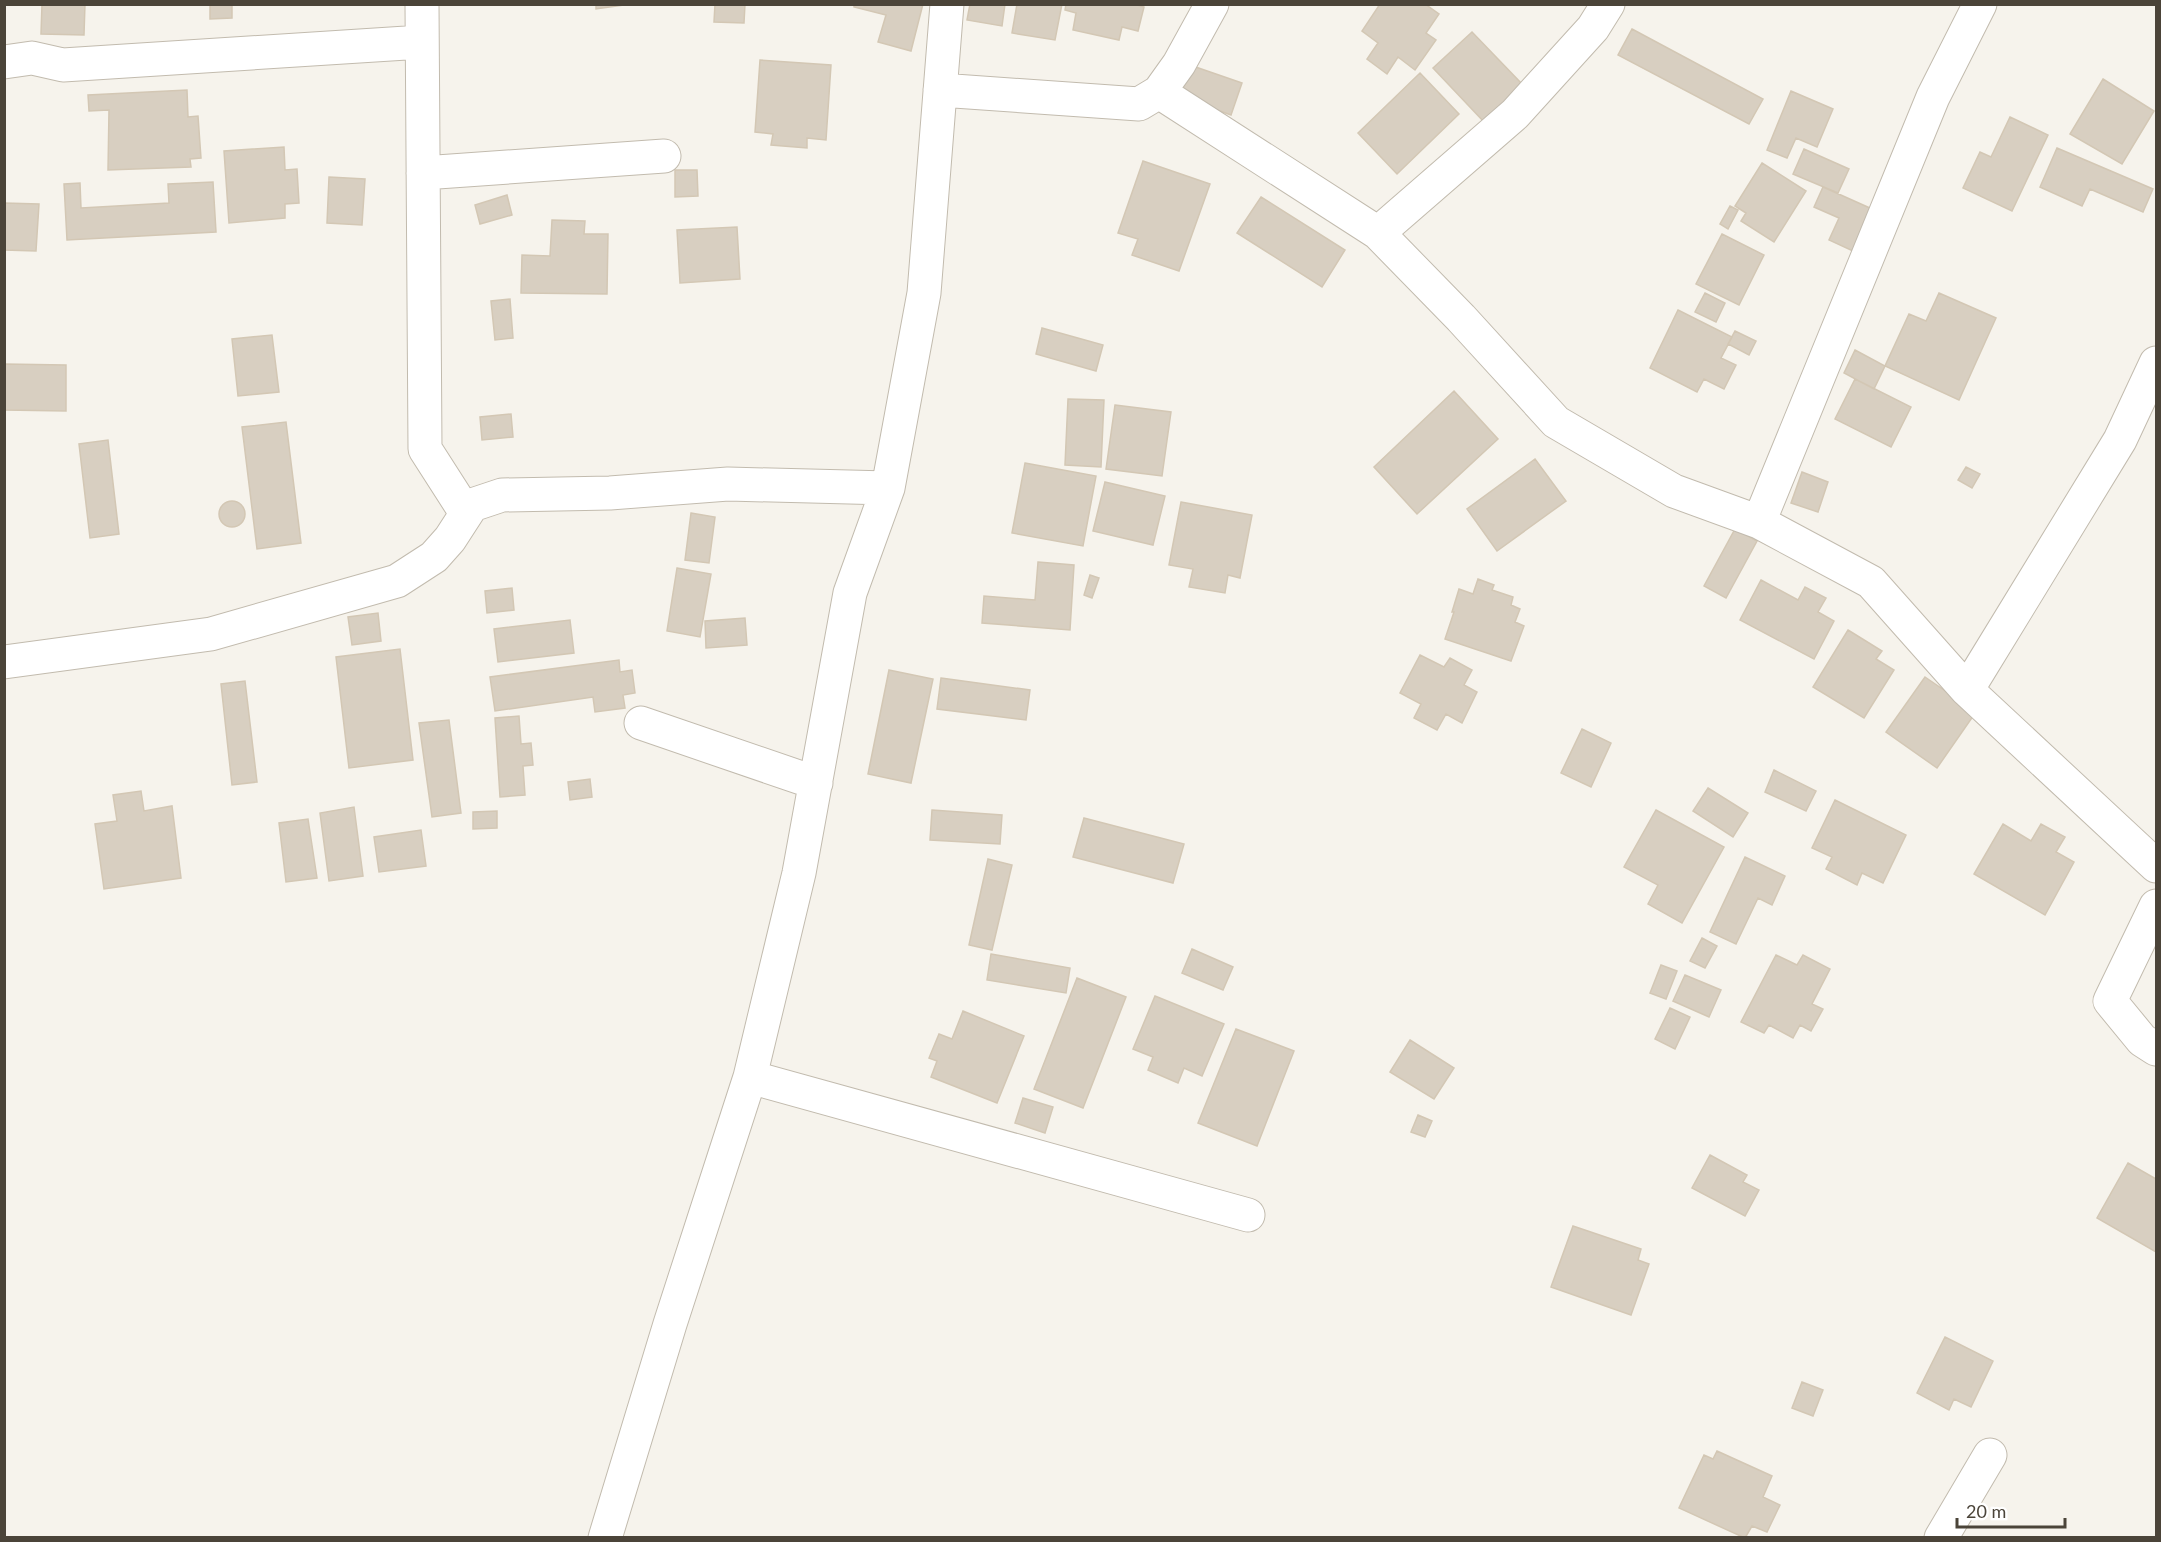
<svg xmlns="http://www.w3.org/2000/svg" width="2161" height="1542" viewBox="0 0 2161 1542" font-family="Lato,sans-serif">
  <rect width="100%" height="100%" fill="#f6f3ec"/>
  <!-- building -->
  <path fill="#d8cfc1" stroke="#d3c7b4" stroke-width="1.5" d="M42 4H85L84 35 41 34Z
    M210 4H232V18L210 19Z
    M596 4H631L596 9Z
    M715 4H745L744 23 714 22Z
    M854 4H923L911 51 878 42 886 15 854 7Z
    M970 4H1005L1002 26 967 20Z
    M1017 4H1062L1055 40 1012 33Z
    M1066 4H1134L1144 7 1138 31 1122 27 1119 40 1073 30 1076 13 1065 10Z
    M1380 4H1425L1439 14 1426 33 1436 40 1415 70 1398 57 1387 74 1367 59 1378 43 1362 31Z
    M1632 29 1763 99 1749 124 1618 55Z
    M1472 32 1523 85 1484 122 1433 68Z
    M760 60 831 65 826 140 807 138V148L771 145 773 134 755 132Z
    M1187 64 1242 83 1231 115 1176 95Z
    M1420 73 1459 114 1397 174 1358 133Z
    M2103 79 2154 111 2122 164 2070 134Z
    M187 90 188 117 198 116 201 158 190 159 191 167 108 170 109 110 89 111 88 95Z
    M1791 91 1833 109 1817 147 1796 138 1787 158 1767 150Z
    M2010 117 2048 135 2012 211 1963 188 1980 152 1991 157Z
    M284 147 285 170 297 169 299 203 285 204V218L229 223 224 151Z
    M2057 148 2153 189 2143 212 2090 189 2082 206 2040 187Z
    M1804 149 1849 169 1838 193 1793 174Z
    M1143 161 1210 184 1179 271 1132 255 1138 239 1118 233Z
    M1762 163 1806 191 1774 242 1741 221 1746 213 1735 206Z
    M675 170H697L698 196 675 197Z
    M329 177 365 179 362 225 327 223Z
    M213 182 216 232 67 240 64 184 80 183 81 208 169 203 168 184Z
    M1823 187 1872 209 1853 251 1829 240 1839 218 1814 207Z
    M507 195 512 215 480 224 475 205Z
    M1261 197 1345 250 1322 287 1237 233Z
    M4 203 39 204 36 251 4 250Z
    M1730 206 1738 210 1728 229 1720 224Z
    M552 220 585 221 584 234H608L607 294 521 293 522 255 550 256Z
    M737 227 740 279 680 283 677 230Z
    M1722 234 1764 255 1739 305 1696 284Z
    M1705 293 1725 303 1716 322 1695 312Z
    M1939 293 1996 318 1959 400 1885 366 1909 314 1926 321Z
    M510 299 513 338 495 340 491 301Z
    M1678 310 1732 337 1721 358 1736 365 1724 389 1704 379 1697 392 1650 368Z
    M1042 328 1103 345 1096 371 1036 354Z
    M1735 331 1756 341 1749 355 1728 344Z
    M272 335 279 392 238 396 232 339Z
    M1855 350 1885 366 1874 389 1844 373Z
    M4 364 66 365V411L4 410Z
    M1855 379 1911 407 1891 447 1835 419Z
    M1454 391 1498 439 1417 514 1374 467Z
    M1068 399 1104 400 1101 467 1065 465Z
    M1115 405 1171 412 1162 476 1106 469Z
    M511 414 513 437 482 440 480 417Z
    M286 422 301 543 257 549 242 427Z
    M108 440 119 534 90 538 79 444Z
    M1535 459 1566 501 1497 551 1467 509Z
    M1025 463 1096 476 1083 546 1012 533Z
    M1966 467 1980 474 1972 488 1958 480Z
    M1802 472 1828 482 1818 512 1791 503Z
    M1105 482 1165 496 1153 545 1093 531Z
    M219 514a13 13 0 1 1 26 0a13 13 0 1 1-26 0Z
    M1181 502 1252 515 1240 578 1228 575 1225 593 1189 587 1193 569 1169 565Z
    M691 513 715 517 709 563 685 560Z
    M1735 529 1757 541 1726 598 1704 586Z
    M1038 562 1074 565 1070 630 982 623 984 596 1035 600Z
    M677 568 711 574 700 637 667 631Z
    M1090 575 1099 578 1092 598 1084 595Z
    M1478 579 1494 585 1492 590 1513 597 1511 605 1520 609 1515 622 1524 626 1511 661 1445 639 1454 612H1452L1459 589 1473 594Z
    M1761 580 1798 600 1805 587 1826 598 1818 612 1834 621 1814 659 1740 620Z
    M512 588 514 610 487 613 485 591Z
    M378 613 381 641 352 645 348 617Z
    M745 618 747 645 706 648 705 621Z
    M570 620 574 653 498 662 494 629Z
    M1848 630 1882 651 1876 659 1894 670 1864 718 1813 687Z
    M400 649 413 760 349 768 336 657Z
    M1420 655 1444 667 1450 658 1472 670 1464 685 1477 692 1462 723 1446 714 1437 730 1414 718 1421 704 1400 693Z
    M619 660 620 672 632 670 635 693 623 695 625 708 595 712 593 697 495 711 490 677Z
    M889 670 933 679 911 783 868 774Z
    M1925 677 1976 712 1937 768 1886 732Z
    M941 678 1030 690 1026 720 937 709Z
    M245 681 257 782 232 785 221 684Z
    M519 716 521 744 531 743 533 765 523 766 525 795 500 797 495 718Z
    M449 720 461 813 432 817 419 723Z
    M1582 729 1611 743 1591 787 1561 773Z
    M1774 770 1816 791 1806 811 1765 792Z
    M590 779 592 797 570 800 568 782Z
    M1708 788 1748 813 1733 837 1693 811Z
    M141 791 144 811 172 806 181 878 104 889 95 824 117 821 113 795Z
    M1835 800 1906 835 1883 883 1862 873 1857 885 1826 869 1832 857 1812 848Z
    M354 807 363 876 329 881 320 813Z
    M932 810 1002 815 1000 844 930 840Z
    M1656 810 1724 847 1682 923 1648 904 1658 885 1624 867Z
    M497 811V828L473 829V812Z
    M1084 818 1184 844 1173 883 1073 857Z
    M308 819 317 878 286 882 279 823Z
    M2003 824 2031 841 2041 824 2065 837 2056 852 2074 862 2045 915 1974 874Z
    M421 830 426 866 379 872 374 837Z
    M1745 857 1785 876 1772 905 1758 898 1736 944 1710 932Z
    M988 859 1012 865 992 950 969 945Z
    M1702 938 1717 946 1705 968 1690 961Z
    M1192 949 1233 967 1223 990 1182 973Z
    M991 954 1070 968 1066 993 987 980Z
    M1776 955 1797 965 1803 955 1830 969 1812 1004 1823 1009 1811 1031 1800 1025 1793 1038 1769 1025 1764 1033 1741 1022Z
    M1661 965 1677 971 1666 999 1650 993Z
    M1685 975 1721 990 1709 1017 1673 1001Z
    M1077 978 1126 997 1083 1108 1034 1089Z
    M1155 996 1224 1024 1202 1076 1184 1068 1178 1083 1148 1070 1153 1057 1133 1049Z
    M1670 1008 1690 1017 1675 1049 1655 1039Z
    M963 1011 1024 1036 997 1103 931 1077 937 1061 929 1058 939 1034 952 1039Z
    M1236 1029 1294 1051 1257 1146 1198 1123Z
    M1410 1040 1454 1068 1434 1099 1390 1072Z
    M1023 1098 1053 1107 1045 1133 1015 1123Z
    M1418 1115 1432 1121 1425 1137 1411 1132Z
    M1710 1155 1747 1175 1743 1182 1759 1190 1745 1216 1692 1188Z
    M2128 1163 2156 1179V1252L2097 1218Z
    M1573 1226 1641 1249 1638 1260 1649 1264 1631 1315 1551 1287Z
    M1945 1337 1993 1361 1971 1407 1954 1399 1949 1410 1917 1393Z
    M1802 1382 1823 1390 1813 1416 1792 1408Z
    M1717 1451 1772 1476 1763 1497 1780 1505 1767 1532 1752 1526 1745 1538 1679 1508 1704 1455 1713 1459Z"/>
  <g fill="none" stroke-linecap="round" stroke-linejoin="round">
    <defs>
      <path id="minor" d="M422 4 425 449 466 513
        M4 62 32 58 63 65 422 42
        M940 90 1139 104 1159 92 1179 64 1212 4
        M1159 92 1378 233 1461 318 1556 422 1674 491 1759 522 1871 582 1967 690 2156 866
        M423 173 664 156
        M1378 233 1515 114 1593 28 1608 4
        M1759 522 1933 97 1980 4
        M4 662 211 634 397 581 434 557 450 539 472 505 502 495 610 493 728 484 888 488
        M1967 690 2120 440 2156 363
        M641 723 816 783
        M2156 906 2110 1001 2142 1040 2156 1049
        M750 1077 1248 1215
        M605 1538 670 1324 750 1077 799 873 850 593 888 488 924 293 947 4
        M1941 1538 1990 1455"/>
    </defs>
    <!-- minor casing -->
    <use href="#minor" stroke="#c2bbae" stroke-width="35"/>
    <!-- minor -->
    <use href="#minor" stroke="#fff" stroke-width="33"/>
  </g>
  <!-- border -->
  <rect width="2161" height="1542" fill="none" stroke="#4b4439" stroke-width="12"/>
  <!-- scale -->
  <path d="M1957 1518v9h108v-9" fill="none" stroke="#4b4439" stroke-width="3"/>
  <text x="1966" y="1518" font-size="18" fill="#4b4439" stroke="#ffffff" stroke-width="4.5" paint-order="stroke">20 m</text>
</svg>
